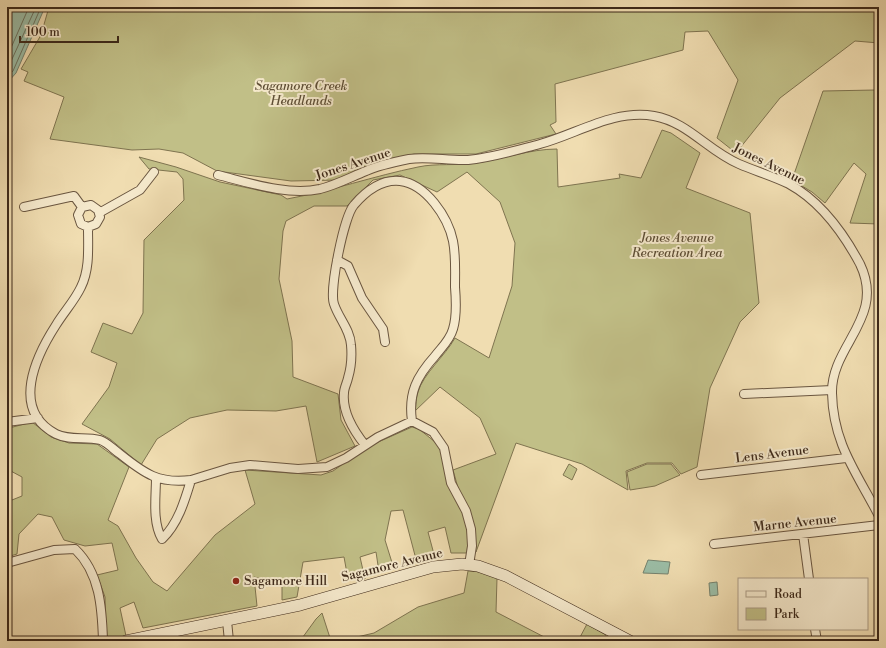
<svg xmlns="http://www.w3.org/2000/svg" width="886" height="648" viewBox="0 0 886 648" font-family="'Libre Bodoni',serif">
  <rect width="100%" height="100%" fill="#f0ddb1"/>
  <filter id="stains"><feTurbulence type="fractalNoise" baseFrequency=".005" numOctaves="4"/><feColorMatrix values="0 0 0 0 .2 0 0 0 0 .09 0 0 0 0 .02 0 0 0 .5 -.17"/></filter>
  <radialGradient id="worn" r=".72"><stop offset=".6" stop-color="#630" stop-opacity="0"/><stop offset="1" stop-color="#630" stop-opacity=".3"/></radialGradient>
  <!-- green -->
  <path fill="#c1bf87" stroke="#7f7450" d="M49 7H879V43L855 41 780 98 736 153 717 138 738 80 708 31 685 32 683 50 555 84 556 122 550 125 556 134 476 154H414L371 164 339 180 291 181 217 171 183 153 159 149 132 150 50 139 64 97 24 81 28 72 21 69 41 35Z
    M879 87V224L850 223 866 174 854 163 825 203 812 192 792 180 823 91 875 90Z
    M662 130 671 133 700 153 686 188 750 213 759 303 740 322 710 388 697 467 681 474 672 463H647L626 471 628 490 582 464 516 443 476 552 453 470 496 454 480 418 440 387 415 411C416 405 416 398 418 392 423 374 445 356 455 338L489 358 512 286 515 243 500 202 467 172 437 192 400 175 373 180 347 206H314L286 221 283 231 279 279 292 341 293 377 338 394 341 420 355 446 317 462 306 406 276 411 227 410 190 418 157 439 141 465 110 439 82 424 109 387 117 363 91 352 103 323 132 334 143 313 144 240 184 200 183 179 177 172 149 169 139 157 176 167 220 182 281 195 287 199C331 191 374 176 418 167 436 163 457 166 476 163 503 159 530 149 557 149L558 187 620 178 619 174 641 178Z
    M32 422 51 437 69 443 97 444 129 467 108 520 118 526 136 558 153 582 167 591 215 535 255 504 245 470 321 475 333 471 367 447 412 427 419 429 440 446 450 490 459 505 469 529 467 553H451L445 527 428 532 435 558 417 563 403 510 391 511 385 540 394 569 379 572 376 552 360 557 365 579H348L344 557 303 562 297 597 282 600V584L254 577 257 606 143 628 134 602 120 608 126 636 106 640 105 597 97 575 118 570 112 543 85 546 64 540 52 517 38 514 19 534 17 554 7 557V502L22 496V477L7 469V427H13Z
    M569 464 577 469 572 480 563 475Z
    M647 464H671L680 475 655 486 630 490 627 472Z
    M468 571 482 572 497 578 496 612 548 639 558 641H340L374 633 418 607 464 593Z
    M322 613 331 641H300L316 619Z
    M587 624 606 635 604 641H578Z"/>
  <!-- water -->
  <path fill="#9bbda6" stroke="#75826e" d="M7 7H45L16 73 7 83Z
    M648 560 670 562 668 574 643 573Z
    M717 582 718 595 710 596 709 583Z"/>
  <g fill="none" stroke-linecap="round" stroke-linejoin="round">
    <!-- shore -->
    <path stroke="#6c7360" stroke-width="1" d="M7 57 29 7
      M7 70 36 7
      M7 77 13 71 41 7"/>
    <defs>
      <path id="minor" d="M218 175C250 183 288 196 320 189 336 185 351 177 366 171 379 165 394 162 409 159 428 156 448 161 468 160 491 158 517 150 540 144 577 134 614 109 654 116 688 122 708 151 739 164 755 171 773 176 789 184 820 201 844 234 860 264 886 318 831 345 832 393 833 444 857 473 879 516
        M24 207 74 196 82 207
        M99 213 140 190 154 172
        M88 227 81 224 78 215 82 207 91 205 98 210 100 217 96 224 88 227C88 247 90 269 81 287 75 300 64 312 56 325 36 356 10 410 56 434 70 441 86 436 100 440 107 442 114 450 120 454 145 474 159 484 191 480
        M337 260 348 266 362 298 383 329 385 342
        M744 394 832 390
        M7 422 38 418
        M365 445C353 430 342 412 344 393 344 388 347 383 348 378 351 368 352 356 351 345 350 329 339 319 334 304 329 290 344 216 354 205 366 191 381 179 400 181 426 184 448 217 453 241 456 256 455 271 455 287 456 299 457 316 453 329 450 340 442 347 435 356 417 376 408 393 412 421
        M701 475 846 458
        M156 478C156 496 152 522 162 539 178 524 185 500 191 480L230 468 250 465 298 469 327 467 346 458 378 437 412 421 433 432 444 448 451 483 466 511 471 529 472 546 469 565
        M803 534 809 579
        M714 544 879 525
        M7 563 54 550 75 549C100 573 102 608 103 641
        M227 621 229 641
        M815 629 817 641"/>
      <path id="secondary" d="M126 641 300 605 433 567 462 564 478 566 506 576 630 641"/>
    </defs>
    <!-- minor casing -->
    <use href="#minor" stroke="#6a5640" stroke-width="10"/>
    <!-- secondary casing -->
    <use href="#secondary" stroke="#3d291a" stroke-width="12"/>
    <!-- minor -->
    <use href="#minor" stroke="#f5e9cc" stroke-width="8"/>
    <!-- secondary -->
    <use href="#secondary" stroke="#f5e9cc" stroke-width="11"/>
  </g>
  <!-- markers -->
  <circle fill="#8f2418" stroke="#f5e9cc" stroke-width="1.5" cx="236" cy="581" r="4"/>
  <g text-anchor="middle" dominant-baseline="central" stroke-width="4" stroke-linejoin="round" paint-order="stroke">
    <!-- park labels -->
    <g font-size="13" font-style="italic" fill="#5e4e35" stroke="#f5e9cc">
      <text x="301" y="86">Sagamore Creek<tspan x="301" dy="15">Headlands</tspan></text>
      <text x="677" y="238">Jones Avenue<tspan x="677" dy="15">Recreation Area</tspan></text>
    </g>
    <!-- street labels -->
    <g font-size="13" fill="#3d291a" stroke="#f5e9cc">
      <text transform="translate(353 164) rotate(-18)">Jones Avenue</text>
      <text transform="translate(769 164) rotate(26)">Jones Avenue</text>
      <text transform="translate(772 454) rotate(-7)">Lens Avenue</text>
      <text transform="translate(795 523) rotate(-6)">Marne Avenue</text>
      <text transform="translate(392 565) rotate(-14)">Sagamore Avenue</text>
    </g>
    <!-- poi labels -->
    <g font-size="13" fill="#3d291a" stroke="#f5e9cc" text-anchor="start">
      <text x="244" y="581">Sagamore Hill</text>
    </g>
  </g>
  <!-- margin -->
  <rect width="886" height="648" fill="none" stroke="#f0ddb1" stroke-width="24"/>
  <rect x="8" y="8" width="870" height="632" fill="none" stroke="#3d291a" stroke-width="2"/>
  <rect x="12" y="12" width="862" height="624" fill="none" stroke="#3d291a"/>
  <!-- legend -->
  <rect x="738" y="578" width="130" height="52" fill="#f5e9cc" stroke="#ab9c85"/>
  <rect x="746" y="591" width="20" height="6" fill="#f5e9cc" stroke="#ab9c85"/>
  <text x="774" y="598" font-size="12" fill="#3d291a">Road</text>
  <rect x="746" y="608" width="20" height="12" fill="#c1bf87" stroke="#ab9c85"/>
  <text x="774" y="618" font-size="12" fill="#3d291a">Park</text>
  <!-- scale -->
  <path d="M20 36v6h98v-6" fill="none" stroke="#3d291a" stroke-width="2"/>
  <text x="26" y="36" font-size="12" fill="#3d291a" stroke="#f5e9cc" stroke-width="3" paint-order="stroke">100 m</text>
  <rect width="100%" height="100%" filter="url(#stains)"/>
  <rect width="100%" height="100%" fill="url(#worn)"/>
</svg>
